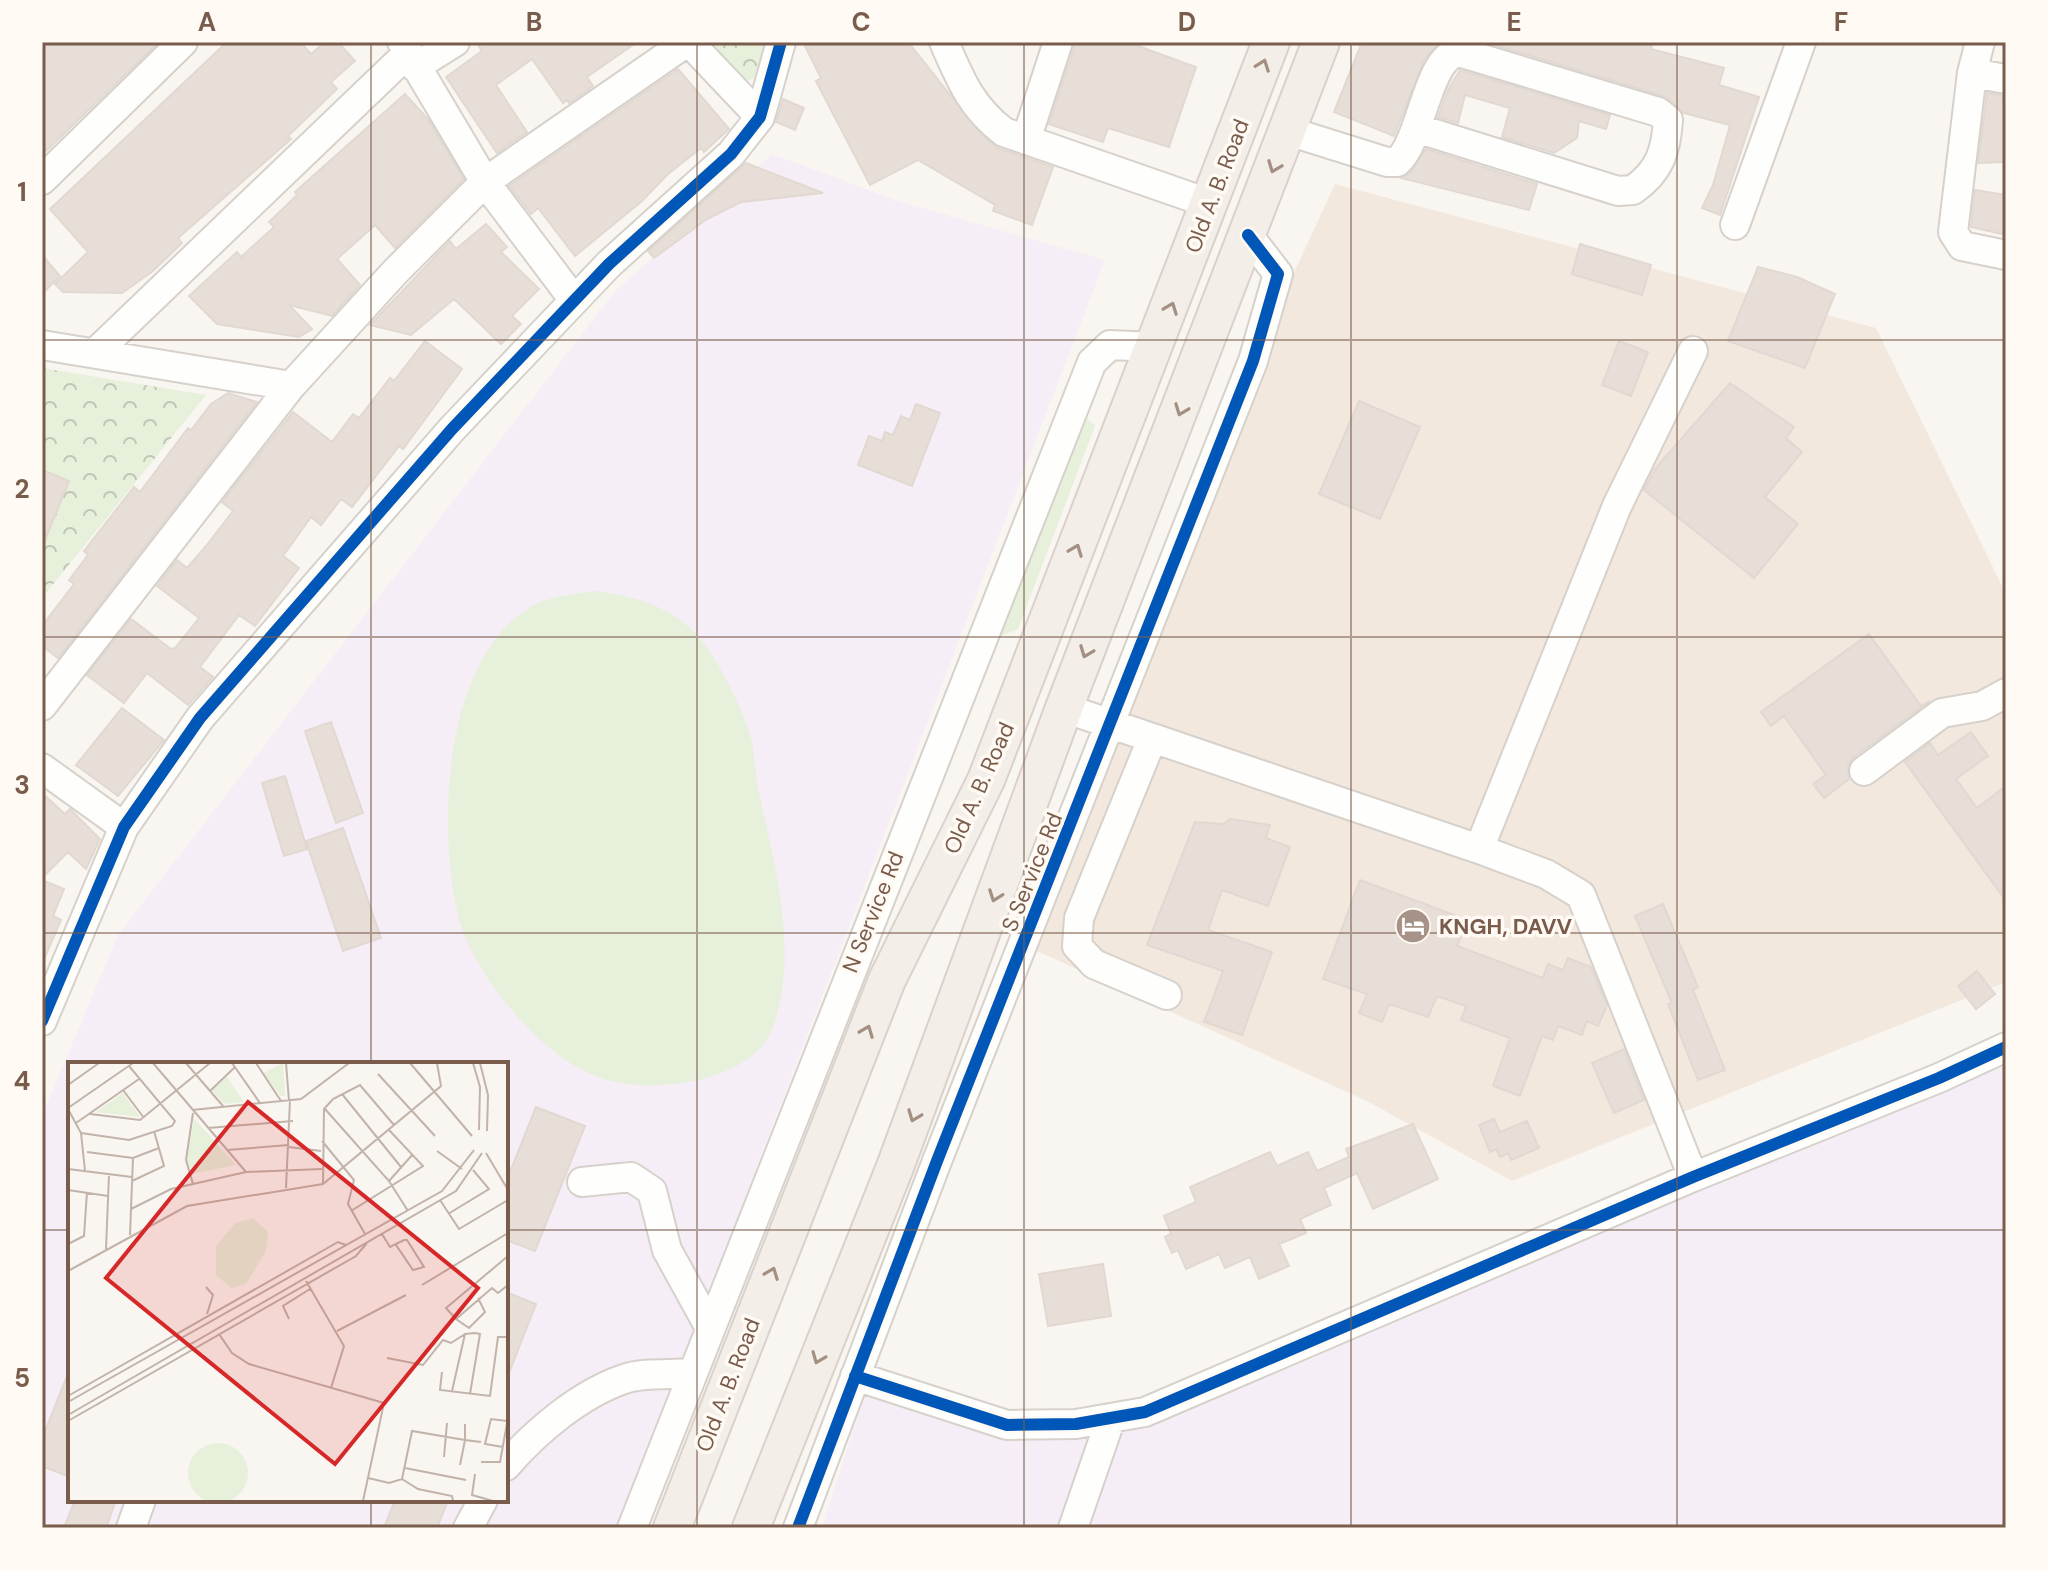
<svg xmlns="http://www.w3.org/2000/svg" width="2048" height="1570" viewBox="0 0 2048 1570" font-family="'DM Sans',sans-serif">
  <defs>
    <pattern id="forest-crowns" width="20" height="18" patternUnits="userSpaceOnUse" patternTransform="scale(2)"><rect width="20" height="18" fill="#e7f0db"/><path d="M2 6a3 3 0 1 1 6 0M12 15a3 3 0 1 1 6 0" fill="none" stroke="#c0c6b4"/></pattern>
  </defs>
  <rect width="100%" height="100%" fill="#f9f5f0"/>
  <!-- residential -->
  <path fill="#f2e8de" d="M1335 184 1876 328 2006 594V982L1512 1181 1367 1101 1024 945 1253 361Z"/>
  <!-- education -->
  <path fill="#f6eef6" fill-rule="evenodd" d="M772 154 898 201 1105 260 618 1528H42V1116L118 935 616 290ZM70 1064H506V1500H70Z
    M2006 1047V1528H822L869 1380 1007 1425 1145 1412Z"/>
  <!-- green -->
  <path fill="#e7f0db" d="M1074 406 1095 426 1018 629 979 645Z
    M593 591C631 595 669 605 696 634 718 658 736 697 748 728 755 747 754 768 758 788 774 864 800 950 773 1027 762 1059 725 1074 694 1081 658 1088 615 1088 582 1070 532 1044 471 969 458 915 437 826 443 655 534 605 552 596 573 594 593 591Z"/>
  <!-- forest -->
  <path fill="url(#forest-crowns)" d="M689 42H781L773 72 731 86Z
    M42 368 206 395 42 598Z"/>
  <!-- building -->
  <path fill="#e6ded7" stroke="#e2d8d2" stroke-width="2" d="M42 42H159L42 155Z
    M227 42H300L311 54 325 42H338L355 61 331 82 337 89 288 136 291 139 178 238 182 243 153 271 122 293 63 292 55 284 88 252 50 209Z
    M476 42H637L587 77 593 86 569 103 567 100 563 103 532 59 496 85 527 132 497 153 446 77 482 51Z
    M803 42H908L982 135 998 148 1053 167 1032 225 993 211 995 205 918 160 870 185 816 81 821 78Z
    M1076 42H1139L1138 46 1196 67 1169 147 1108 128 1103 142 1049 124Z
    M1362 42H1440L1424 60 1394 136 1334 112Z
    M1485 42H1653L1651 49 1724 68 1719 85 1759 97 1720 215 1702 208 1713 185 1730 125 1684 113 1663 96Z
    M678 69 729 129 704 152 701 148 668 174 642 201 575 256 538 208 531 214 509 186Z
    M1460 70 1610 115 1606 129 1579 121 1577 138 1554 153 1502 137 1510 108 1465 95 1458 123 1438 117 1448 90Z
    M1987 93 2006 96V162L1978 163Z
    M405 94 428 119 464 179 395 248 375 225 337 259 360 285 332 316 289 305 312 329 299 337 217 324 189 296 237 252 241 257 274 227 269 222 297 195 295 192Z
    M783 99 804 108 795 130 776 122Z
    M1426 149 1537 184 1529 210 1401 178 1410 173Z
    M746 163 823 193 741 202 707 219 654 258 648 251Z
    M1975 190 2006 195V235L1971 227Z
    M486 224 507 247 501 252 539 289 512 316 521 324 501 344 454 299 411 335 370 325 450 241 456 249Z
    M1580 244 1651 265 1642 295 1572 274Z
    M42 255 60 276 42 294Z
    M1758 267 1797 277 1835 294 1805 368 1728 341Z
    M425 341 462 369 403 449 399 446 352 507 341 499 321 525 311 517 283 556 299 568 255 626 239 615 200 667 213 677 188 705 147 673 124 703 87 675 131 619 171 649 175 648 199 618 157 586 177 560 187 568 206 546 233 511 222 502 293 412 332 442 353 414 359 418 390 378 394 381Z
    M1619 341 1648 352 1631 396 1602 385Z
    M1730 383 1794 427 1786 438 1802 452 1765 497 1798 524 1754 578 1644 490 1654 470Z
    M228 393 257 402 58 658 42 646V626L74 584 69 580 88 555 84 551 134 487 140 492 188 428 191 430 211 404Z
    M1359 401 1420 427 1380 519 1319 494Z
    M916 404 940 413 912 486 858 465 869 436 882 441 885 432 893 435 901 416 910 420Z
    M42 470 69 481 43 545H42Z
    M1869 634 1921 706 1930 701 1854 757 1848 765 1849 779 1824 798 1813 784 1826 775 1784 716 1771 726 1761 712Z
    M122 708 164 740 118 796 76 765Z
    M331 722 363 813 336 823 305 731Z
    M1971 732 1988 756 1956 779 1977 808 2006 786V901L1905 762 1930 743 1938 755Z
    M285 776 307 849 284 856 262 783Z
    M42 793 65 814 70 809 100 839 86 869 68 852 42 878Z
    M1230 819 1270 825 1266 838 1290 847 1268 906 1222 890 1208 930 1272 952 1242 1035 1204 1022 1223 971 1147 945 1195 822 1224 824Z
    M343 828 381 938 343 951 306 841Z
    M42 880 64 889 53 916 61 920 42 964Z
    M1360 880 1468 920 1457 946 1543 978 1548 964 1563 970 1568 958 1591 967 1607 1005 1598 1026 1587 1021 1582 1035 1558 1026 1553 1040 1542 1036 1520 1096 1493 1086 1510 1038 1461 1020 1466 1006 1437 996 1428 1017 1389 1004 1382 1022 1359 1013 1367 994 1323 979Z
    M1663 904 1698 987 1693 990 1725 1070 1698 1080 1668 1004 1672 1003 1635 916Z
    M1977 971 1995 994 1976 1009 1958 986Z
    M1624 1049 1644 1100 1614 1113 1592 1063Z
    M536 1107 585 1126 535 1251 506 1240V1182Z
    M1494 1119 1500 1132 1527 1121 1539 1148 1511 1160 1508 1153 1500 1157 1496 1149 1490 1152 1479 1125Z
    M1413 1124 1438 1179 1373 1209 1357 1173 1324 1188 1331 1205 1300 1219 1306 1233 1279 1244 1289 1266 1259 1279 1250 1257 1225 1268 1219 1254 1186 1269 1178 1250 1172 1253 1165 1237 1171 1234 1164 1216 1196 1202 1190 1187 1270 1152 1277 1166 1308 1152 1317 1171 1349 1157 1346 1149Z
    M1103 1264 1111 1316 1048 1326 1039 1274Z
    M506 1292 536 1304 507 1378H506Z
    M69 1371H70V1477L42 1466V1439Z
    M75 1500H116L106 1528H64Z
    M395 1500H448L437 1528H384Z"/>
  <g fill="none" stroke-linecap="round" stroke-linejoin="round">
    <defs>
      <path id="minor" d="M402 42 485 182 574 300
        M689 42 760 117
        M944 42C960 79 971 107 1004 132L1211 204
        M1980 42 1972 73 1953 232 1962 246 2006 255
        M415 67 455 42
        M1972 73 2006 79
        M1288 131 1387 162H1397C1422 141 1427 56 1459 52L1658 112 1668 120C1666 151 1660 171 1633 190L1618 191 1416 128
        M1026 140 1058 42
        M42 180 183 42
        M1735 225 1801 42
        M42 345 291 386
        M95 353 408 53
        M42 706 291 386 395 272 485 182 687 42
        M1064 708 1479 849 1546 874 1581 895 1693 1177
        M1152 739 1079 918 1077 946 1094 964 1167 995
        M42 768 124 827
        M1864 771 1942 713 1982 706 2006 693
        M1479 849 1617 506 1693 351
        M42 1021 124 827 200 718 452 429 609 264 731 154 760 117 781 42
        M582 1182 631 1177 652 1191 667 1250 710 1328
        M855 1376 1007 1425 1076 1424 1145 1412 1693 1177 1939 1078 2006 1047
        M506 1466C535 1432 580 1394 624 1379 644 1372 671 1375 692 1373
        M131 1528 141 1500
        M468 1528 483 1500
        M632 1528 1092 362 1110 345 1155 347
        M798 1528 937 1161 1253 361 1278 274 1248 235
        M1073 1528 1111 1418"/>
      <path id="major" d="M672 1528 887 980 986 780 1271 42
        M751 1528 895 1167 1064 708 1321 42"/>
    </defs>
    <!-- minor casing -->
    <use href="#minor" stroke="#d7d1cb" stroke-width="32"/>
    <!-- major casing -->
    <use href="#major" stroke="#dad1cc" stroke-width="40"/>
    <!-- minor -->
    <use href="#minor" stroke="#fefefd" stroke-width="28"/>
    <!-- major -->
    <use href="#major" stroke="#f3eee8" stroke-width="36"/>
    <defs>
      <path id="cycleway" d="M42 1021 124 827 200 718 452 429 609 264 731 154 760 117 781 42
        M855 1376 1007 1425 1076 1424 1145 1412 1693 1177 1939 1078 2006 1047
        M798 1528 937 1161 1253 361 1278 274 1248 235"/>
    </defs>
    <!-- cycleway casing -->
    <use href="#cycleway" stroke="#fffaf3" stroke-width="17"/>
    <!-- cycleway -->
    <use href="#cycleway" stroke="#0057b8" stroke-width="12"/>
  </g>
  <!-- one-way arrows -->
  <defs><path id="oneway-chevron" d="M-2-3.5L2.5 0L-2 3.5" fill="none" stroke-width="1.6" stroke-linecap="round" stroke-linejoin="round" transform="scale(2)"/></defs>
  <g stroke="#a48f83">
    <use href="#oneway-chevron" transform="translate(1263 65) rotate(-70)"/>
    <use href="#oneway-chevron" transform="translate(1274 167) rotate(111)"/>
    <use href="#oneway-chevron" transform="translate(1171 308) rotate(-69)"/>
    <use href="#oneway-chevron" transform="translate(1181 410) rotate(111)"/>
    <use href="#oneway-chevron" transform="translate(1076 550) rotate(-69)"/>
    <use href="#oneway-chevron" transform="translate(1086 652) rotate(111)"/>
    <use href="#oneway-chevron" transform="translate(995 896) rotate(110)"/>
    <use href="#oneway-chevron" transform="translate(867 1031) rotate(-69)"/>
    <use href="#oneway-chevron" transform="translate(914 1116) rotate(111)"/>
    <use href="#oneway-chevron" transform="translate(772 1273) rotate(-69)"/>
    <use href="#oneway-chevron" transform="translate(818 1358) rotate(112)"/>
  </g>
  <!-- grid -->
  <path fill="none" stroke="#7a5c4d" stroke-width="2" stroke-opacity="0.55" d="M371 42V1064M697 42V1528M1024 42V1528M1351 42V1528M1677 42V1528M42 340H2006M42 637H2006M42 933H2006M42 1230H70M506 1230H2006M371 1500V1528"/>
  <!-- icons -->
  <defs>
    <symbol id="hotel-disc" viewBox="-11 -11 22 22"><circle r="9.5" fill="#a69286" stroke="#fffaf3"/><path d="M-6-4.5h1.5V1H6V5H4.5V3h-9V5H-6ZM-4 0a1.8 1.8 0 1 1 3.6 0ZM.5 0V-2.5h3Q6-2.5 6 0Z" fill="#fff"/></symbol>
  </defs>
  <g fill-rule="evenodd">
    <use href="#hotel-disc" x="1393" y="906" width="40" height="40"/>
  </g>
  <g text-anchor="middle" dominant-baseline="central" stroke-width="7" stroke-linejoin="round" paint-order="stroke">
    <!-- street labels -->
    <g font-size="22" fill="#7a5c4d" stroke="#fffaf3">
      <text transform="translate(1217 186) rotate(-69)">Old A. B. Road</text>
      <text transform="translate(979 788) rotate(-66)">Old A. B. Road</text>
      <text transform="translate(1032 872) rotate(-68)">S Service Rd</text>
      <text transform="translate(873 912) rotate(-68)">N Service Rd</text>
      <text transform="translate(728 1385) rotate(-69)">Old A. B. Road</text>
    </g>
    <!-- poi labels -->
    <g font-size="22" font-weight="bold" fill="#7a5c4d" stroke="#fffaf3" text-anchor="start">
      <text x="1439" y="926">KNGH, DAVV</text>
    </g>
  </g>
  <!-- overview -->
  <g transform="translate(68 1062)">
    <rect width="440" height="440" fill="#f9f5f0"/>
    <path d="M185 156 200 170 198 189 178 222 163 226 148 213V184L167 161ZM120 411a30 30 0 1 1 60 0a30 30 0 1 1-60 0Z" fill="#e7f0db"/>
    <path d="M215 1 217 34H213L195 11ZM159 15 176 40 156 42 144 28ZM55 31 72 55 28 50ZM126 57 132 63 168 103 123 112 119 99Z" fill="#e7f0db"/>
    <path fill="none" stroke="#c2b3aa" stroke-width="2" d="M85 1 178 110M118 1 155 44M164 1 192 41M188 1 213 39M218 1 221 39M342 1 404 74M405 1 412 25 411 68M412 1 420 33 419 69M310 12 367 74M0 23 31 1M55 28 76 56M142 29 167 5M274 32 333 105M0 46 65 1M0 47 13 71 17 109M257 47 321 119 340 149M124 48 233 37 281 1M22 52 72 58 142 1M8 61 71 17M140 66 225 59M13 71 61 78 104 64 107 59 61 4M254 79 286 118 280 142 297 172M221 85 253 89M159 88 221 83M369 89 394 107M19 90 65 96 91 86M418 91 440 128M0 107 64 115M64 119 96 104 86 69M321 119 345 92M125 122 118 98 125 51M255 122 256 47 265 37 292 23 326 63M218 126 222 38M0 128 40 134M372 138 391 167 440 138M63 147 103 127 178 110 254 107M283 149 355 104 321 68M380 152 421 127 405 108M314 172 322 185 336 178H339L356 205 345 208 328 183M62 173 65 96M0 182 16 174 19 130M38 187 41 112M440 194 378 246 388 257 424 226 430 231 440 223M0 209 119 144 255 122 373 24 369 1M238 219 276 284 263 326M354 223 440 171M138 225 145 233 139 252M221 257 215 244 242 227M388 257 401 266 417 250 410 236M269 269 338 233M151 272 164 291 181 302 316 341 295 439M319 296 355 303 375 278 383 281 397 272M374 310 372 328 422 334 430 275H440M384 329 397 272 407 271 412 272 402 332M0 334 270 180 278 183M0 340 374 129 406 88M0 353 388 129 414 91M0 359 288 194 299 181M397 362V378L413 380M435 385 417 382 423 357 439 359M376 395 379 361M413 400H432L440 356M337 406 398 418M407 412 404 433 425 439M300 416 321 421 334 417 350 427 384 434 385 439M334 417 344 369 397 378 392 403"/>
    <path fill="#d62828" fill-opacity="0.15" stroke="#d62828" stroke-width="4" d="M180 40 410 226 267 402 38 216Z"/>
    <rect width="440" height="440" fill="none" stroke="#7a5c4d" stroke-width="4"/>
  </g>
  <!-- border -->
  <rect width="2048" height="1570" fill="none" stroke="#fffaf3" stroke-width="88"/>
  <rect x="44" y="44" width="1960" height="1482" fill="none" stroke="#7a5c4d" stroke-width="3"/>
  <g font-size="26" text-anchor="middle" font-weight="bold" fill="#7a5c4d">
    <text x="207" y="31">A</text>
    <text x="534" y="31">B</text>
    <text x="861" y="31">C</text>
    <text x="1187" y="31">D</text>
    <text x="1514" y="31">E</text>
    <text x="1841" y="31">F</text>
    <text x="22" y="201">1</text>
    <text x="22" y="498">2</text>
    <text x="22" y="794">3</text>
    <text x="22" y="1090">4</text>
    <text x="22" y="1387">5</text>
  </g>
</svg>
